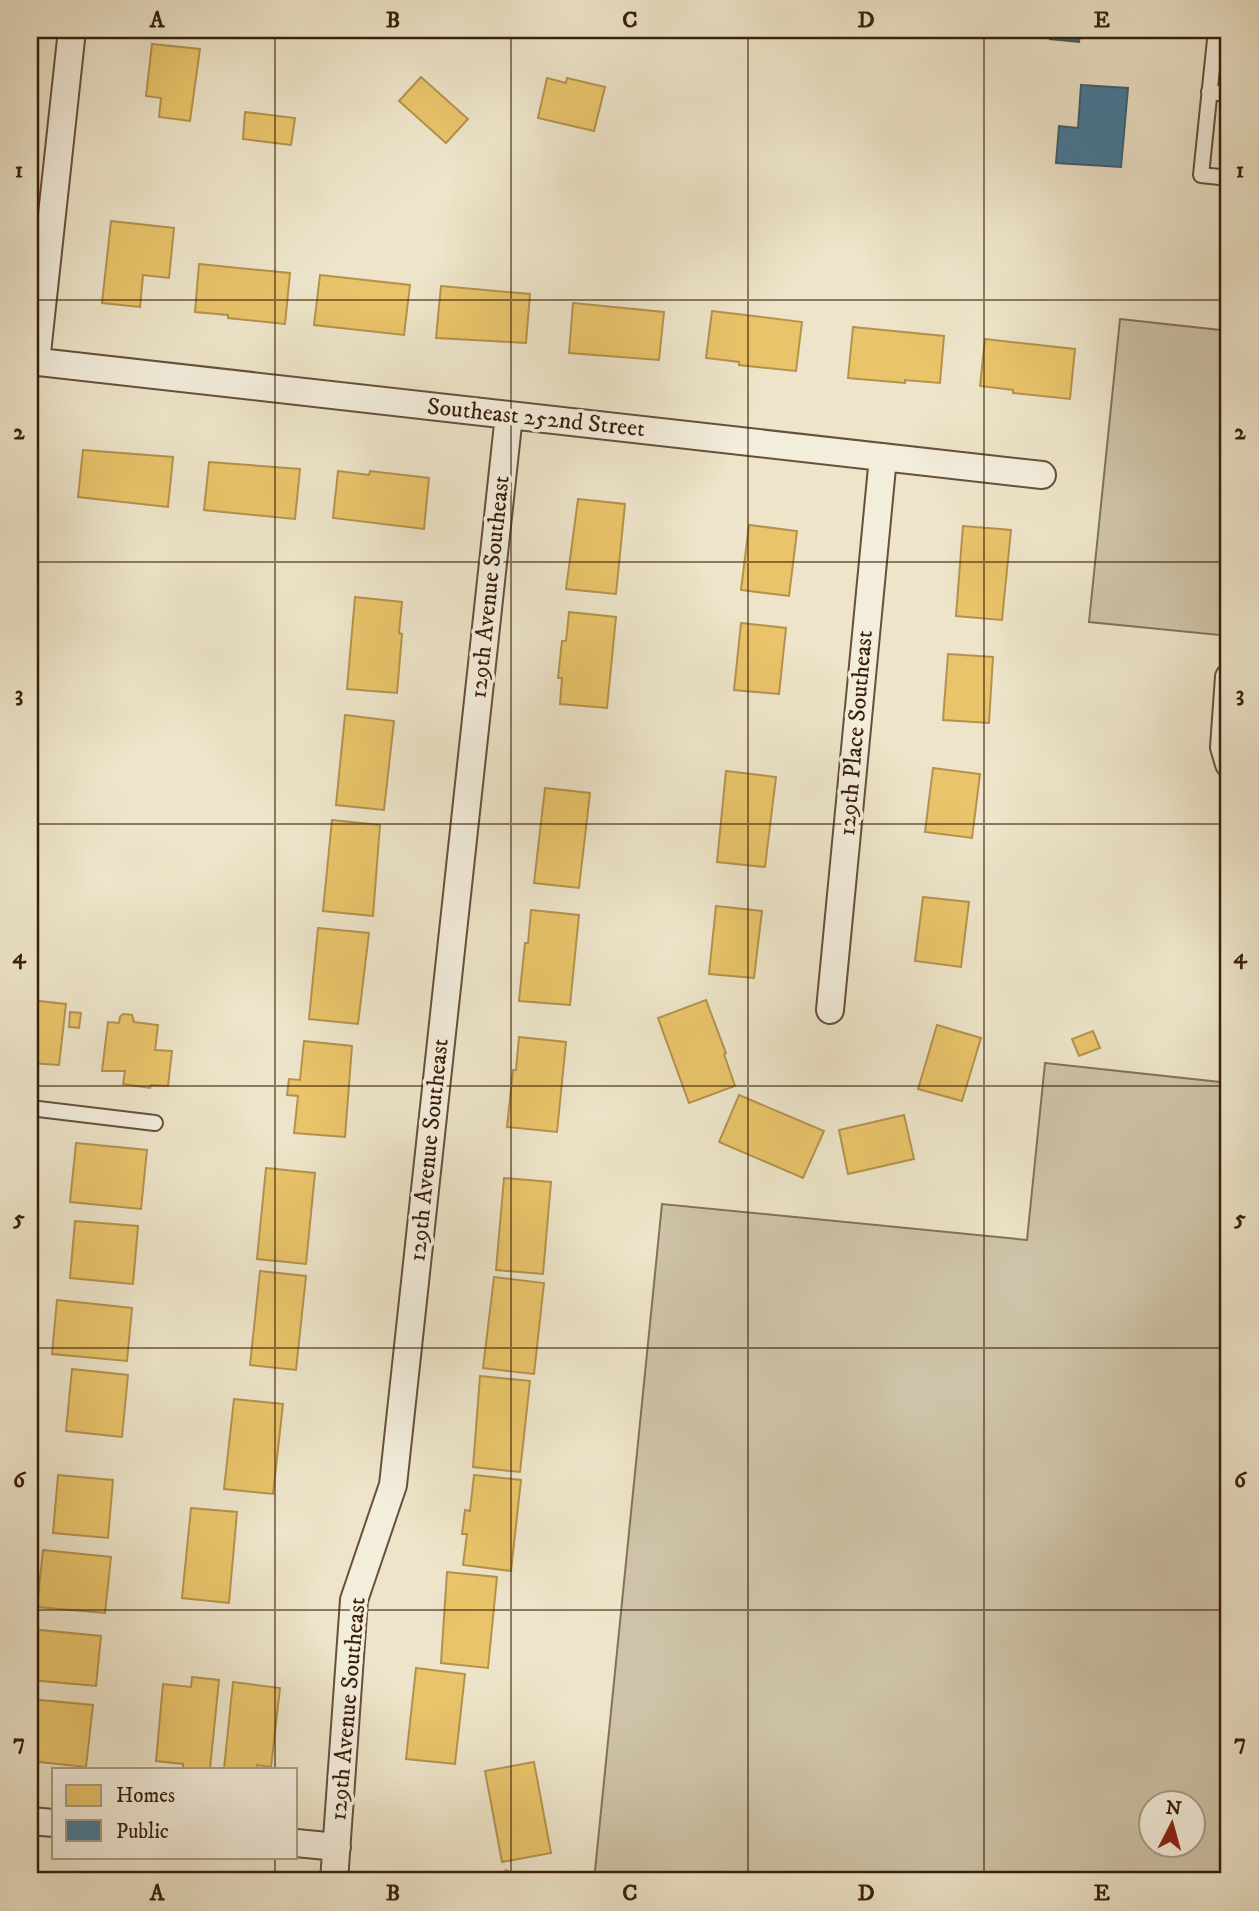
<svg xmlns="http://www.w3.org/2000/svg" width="1259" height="1911" viewBox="0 0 1259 1911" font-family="'IM FELL DW Pica',serif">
  <rect width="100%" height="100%" fill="#ede4c9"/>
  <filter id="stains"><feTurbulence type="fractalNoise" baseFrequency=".00286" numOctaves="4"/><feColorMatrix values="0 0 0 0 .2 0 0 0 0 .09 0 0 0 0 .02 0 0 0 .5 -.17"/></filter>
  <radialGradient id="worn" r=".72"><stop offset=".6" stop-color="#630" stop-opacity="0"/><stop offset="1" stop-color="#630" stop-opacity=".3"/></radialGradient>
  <!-- green -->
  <path fill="#cec3a8" stroke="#847158" stroke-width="2" fill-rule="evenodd" d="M1120 319 1229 331V636L1089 622Z
    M1045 1063 1229 1083V1881H594L662 1204 1027 1240ZM1150 1802H1192V1844H1150Z"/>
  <!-- homes -->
  <path fill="#e9c46a" stroke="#b4924d" stroke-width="2" d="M152 44 200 49 190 121 159 117 161 98 146 96Z
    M421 77 468 119 446 143 399 101Z
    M547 78 566 83 567 78 605 87 594 131 538 118Z
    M245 112 295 118 291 145 243 139Z
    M111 221 174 228 169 278 143 275 140 307 102 303Z
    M199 264 290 273 285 324 228 318V315L195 312Z
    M320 275 410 285 404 335 314 325Z
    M441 286 530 294 526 343 436 338Z
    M573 303 664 312 659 360 569 353Z
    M712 311 802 322 796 371 739 365V362L706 358Z
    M853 327 944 336 940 383 905 380V383L848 378Z
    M985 339 1075 349 1070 399 1013 393V390L980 386Z
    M83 450 173 457 168 507 78 497Z
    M209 462 300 469 295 519 204 510Z
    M338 471 369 475 370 471 429 478 424 529 333 518Z
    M578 499 625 504 616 594 566 589Z
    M749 525 797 531 789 596 741 590Z
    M963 526 1011 530 1002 620 956 616Z
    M355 597 402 602 399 633 402 634 397 693 347 689Z
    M569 612 616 617 607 708 560 704 562 678H558L562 641H566Z
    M741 623 786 628 779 694 734 690Z
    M948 654 993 657 989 723 943 720Z
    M345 715 394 721 384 810 336 805Z
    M933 768 980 774 972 838 925 832Z
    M726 771 776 777 765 867 717 862Z
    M545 788 590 793 579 888 534 883Z
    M332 820 380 825 373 916 323 911Z
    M923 897 969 902 961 967 915 961Z
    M716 906 762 911 754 978 709 974Z
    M531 910 579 915 570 1005 519 1001 525 943H528Z
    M318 928 369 933 358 1024 309 1019Z
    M30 1000 66 1004 59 1065 30 1063Z
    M706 1000 726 1053 724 1054 735 1086 689 1103 658 1018Z
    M70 1012 81 1013 79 1028 69 1027Z
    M123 1014 132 1015 134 1022 158 1025 155 1050 172 1051 168 1086 151 1085 150 1088 123 1084 125 1071H102L108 1022 119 1023 120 1017Z
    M937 1025 981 1038 962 1101 918 1089Z
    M1093 1031 1100 1048 1079 1056 1072 1039Z
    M519 1037 566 1042 557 1132 507 1127 513 1070H516Z
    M304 1041 352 1046 345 1137 294 1133 298 1096 287 1095 289 1079 300 1080Z
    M739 1095 824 1131 803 1178 719 1142Z
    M904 1115 914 1159 848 1174 839 1130Z
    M76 1143 147 1150 141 1209 70 1202Z
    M266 1168 315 1173 306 1264 257 1259Z
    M504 1178 551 1182 543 1274 496 1270Z
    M75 1221 138 1226 133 1284 70 1278Z
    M260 1271 306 1276 296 1370 250 1365Z
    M494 1277 544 1283 534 1374 483 1368Z
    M57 1300 132 1308 127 1361 52 1354Z
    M72 1369 128 1375 122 1437 66 1431Z
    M480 1376 530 1381 520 1472 473 1467Z
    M234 1399 283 1404 273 1494 224 1489Z
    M58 1475 113 1480 108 1538 53 1533Z
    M474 1475 521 1480 511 1571 463 1565 467 1534H462L465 1510 470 1511Z
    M191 1508 237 1512 229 1603 182 1598Z
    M43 1550 111 1557 105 1613 37 1607Z
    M447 1572 497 1577 488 1668 441 1663Z
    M30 1629 101 1636 96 1686 30 1680Z
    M416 1668 465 1674 455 1764 406 1759Z
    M192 1677 219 1680 210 1769H183V1764L156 1761 163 1684 191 1687Z
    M233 1682 280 1688 271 1767 257 1765 256 1769H224Z
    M30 1699 93 1705 86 1767 30 1761Z
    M534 1762 551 1853 502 1862 485 1771Z
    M506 1870 524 1881H499Z"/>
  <!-- public -->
  <path fill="#457b9d" stroke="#415f70" stroke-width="2" d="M1051 30H1081L1079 42 1050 39Z
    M1081 85 1128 88 1121 167 1056 163 1059 126 1078 128Z"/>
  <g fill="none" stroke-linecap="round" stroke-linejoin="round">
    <defs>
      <path id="service" d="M1216 30 1201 175 1229 178
        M1209 92 1229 94
        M30 1108 155 1123"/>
      <path id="minor" d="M30 361 1042 475
        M36 362 72 30
        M1229 677 1224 747 1229 764
        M830 1010 883 457
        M30 1821 54 1823
        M296 1843 337 1847
        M334 1881 354 1600 393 1485 509 415"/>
    </defs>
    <!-- service casing -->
    <use href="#service" stroke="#665038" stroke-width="18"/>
    <!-- minor casing -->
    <use href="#minor" stroke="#665038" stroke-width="30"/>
    <!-- service -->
    <use href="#service" stroke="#f3eddc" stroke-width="14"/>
    <!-- minor -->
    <use href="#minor" stroke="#f3eddc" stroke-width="26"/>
  </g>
  <!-- grid -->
  <path fill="none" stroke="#391f08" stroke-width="2" stroke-opacity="0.55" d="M275 30V1769M511 30V1881M748 30V1881M984 30V1881M30 300H1229M30 562H1229M30 824H1229M30 1086H1229M30 1348H1229M30 1610H1229M275 1857V1881"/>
  <g text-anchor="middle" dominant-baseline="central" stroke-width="7" stroke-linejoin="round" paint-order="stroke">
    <!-- street labels -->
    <g font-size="24" fill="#391f08" stroke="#f3eddc">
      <text transform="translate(536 418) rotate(6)">Southeast 252nd Street</text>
      <text transform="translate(490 587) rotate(-84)">129th Avenue Southeast</text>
      <text transform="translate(856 733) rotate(-85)">129th Place Southeast</text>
      <text transform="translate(429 1150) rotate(-84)">129th Avenue Southeast</text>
      <text transform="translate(348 1709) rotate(-85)">129th Avenue Southeast</text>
    </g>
  </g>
  <!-- margin -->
  <rect width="1259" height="1911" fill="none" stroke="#ede4c9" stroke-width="77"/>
  <!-- legend -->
  <rect x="52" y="1768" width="245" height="91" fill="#f3eddc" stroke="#a99b87" stroke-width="2"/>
  <rect x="66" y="1785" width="35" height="21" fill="#e9c46a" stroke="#a99b87" stroke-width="2"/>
  <text x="116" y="1802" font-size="21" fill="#391f08">Homes</text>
  <rect x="66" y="1820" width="35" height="21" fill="#457b9d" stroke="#a99b87" stroke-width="2"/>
  <text x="116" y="1838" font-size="21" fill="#391f08">Public</text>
  <!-- north arrow -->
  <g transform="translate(1172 1824) rotate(6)"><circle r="33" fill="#f3eddc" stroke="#a99b87" stroke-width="2"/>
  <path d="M0-5L12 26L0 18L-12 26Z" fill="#8f2418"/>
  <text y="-10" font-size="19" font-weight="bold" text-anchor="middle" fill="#391f08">N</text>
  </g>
  <rect x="38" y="38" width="1182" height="1834" fill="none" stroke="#391f08" stroke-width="2.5"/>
  <g font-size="23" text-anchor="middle" font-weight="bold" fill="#391f08">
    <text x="157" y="27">A</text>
    <text x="393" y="27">B</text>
    <text x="630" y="27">C</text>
    <text x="866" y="27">D</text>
    <text x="1102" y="27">E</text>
    <text x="19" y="177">1</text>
    <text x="1240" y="177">1</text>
    <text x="19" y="439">2</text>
    <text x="1240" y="439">2</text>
    <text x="19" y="701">3</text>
    <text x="1240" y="701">3</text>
    <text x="19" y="963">4</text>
    <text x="1240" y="963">4</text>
    <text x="19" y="1225">5</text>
    <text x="1240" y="1225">5</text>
    <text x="19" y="1487">6</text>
    <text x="1240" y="1487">6</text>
    <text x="19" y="1749">7</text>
    <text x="1240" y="1749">7</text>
    <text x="157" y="1900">A</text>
    <text x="393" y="1900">B</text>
    <text x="630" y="1900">C</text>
    <text x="866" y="1900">D</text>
    <text x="1102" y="1900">E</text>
  </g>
  <rect width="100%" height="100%" filter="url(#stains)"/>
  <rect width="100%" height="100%" fill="url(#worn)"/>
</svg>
